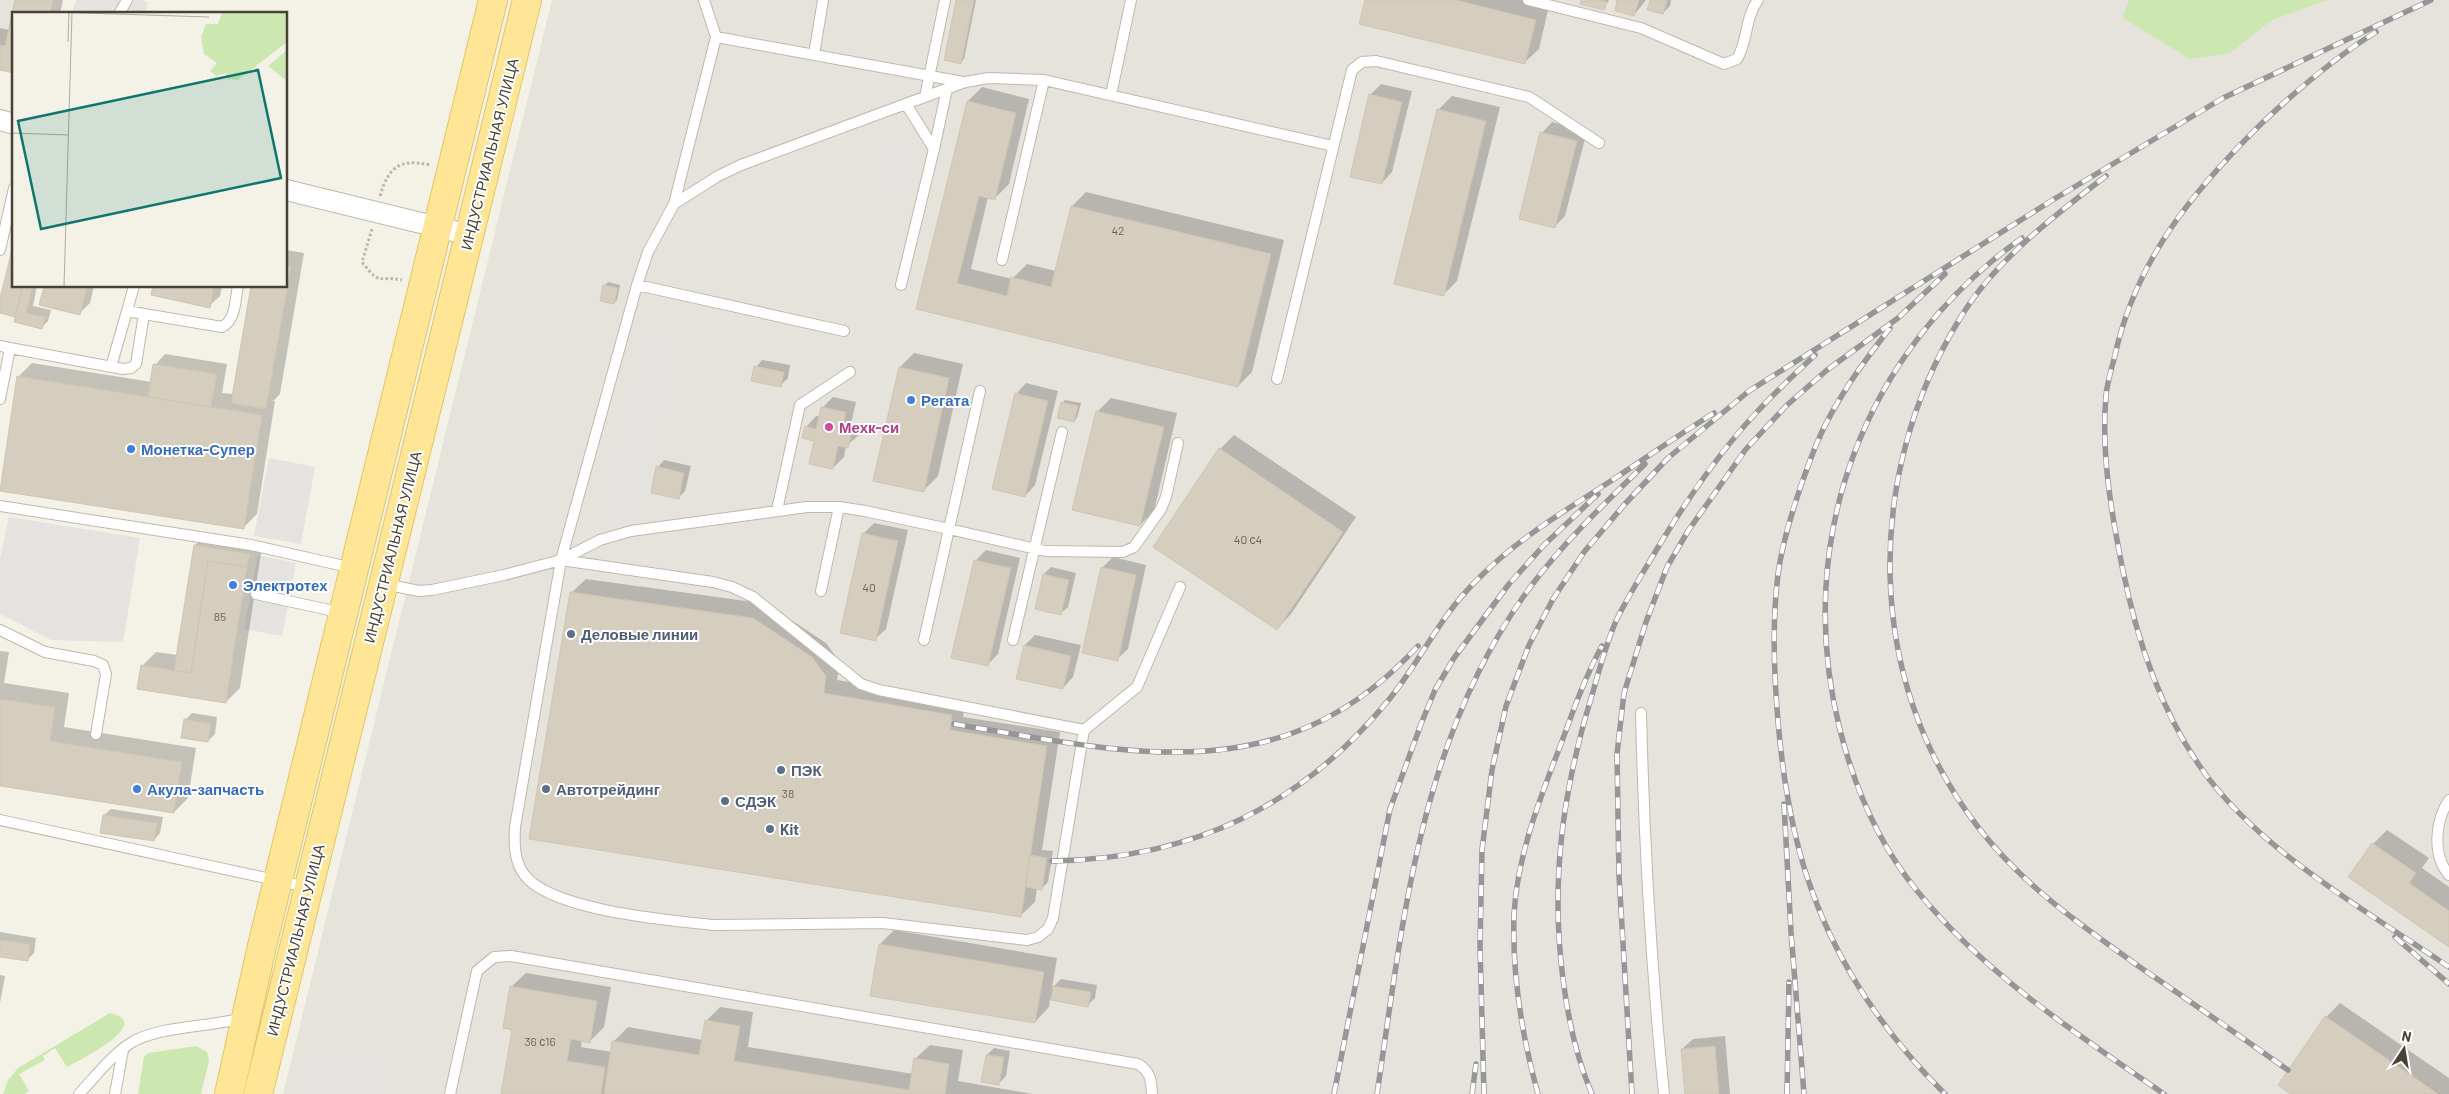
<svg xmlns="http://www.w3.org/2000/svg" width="2449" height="1094" viewBox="0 0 2449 1094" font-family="Barlow,sans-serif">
  <rect width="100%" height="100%" fill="#f4f1e7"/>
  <!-- industrial -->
  <path fill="#e6e2dc" d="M0 0H53L14 14 0 70Z
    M552 0H2449V1094H283Z"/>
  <!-- green -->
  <path fill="#cce8b0" d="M2129 0H2328L2272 20 2230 53 2190 59 2123 18Z
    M110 1013C156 1023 78 1061 67 1067L55 1048 43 1056 45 1060 19 1074 29 1091 24 1094H3L8 1080 18 1068Z
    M196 1046 207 1052 209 1061 201 1094H138L144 1057 148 1053Z"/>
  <!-- parking -->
  <path fill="#e5e3df" d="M76 0H141L148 2 145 14H72Z
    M883 133 921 142 907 202 869 193Z
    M641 335 681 345 643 501 646 517 609 527 600 500Z
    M269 458 315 467 301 544 254 536Z
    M9 517 140 538 123 642 51 640 0 614V558Z
    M258 555 296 563 282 636 244 629Z
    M308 1044 386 1063 378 1094H296Z"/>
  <!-- shadow -->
  <path fill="#0003" d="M17 0H63L60 14H14V71L0 68V28L10 30Z
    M957 0H976L964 59 961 62Z
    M1366 0H1526L1549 6 1539 49 1524 63Z
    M1583 0H1609L1604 9Z
    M1619 0H1646L1634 15Z
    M1651 0H1671L1670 6 1663 13Z
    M1381 84 1412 91 1392 172 1382 183 1370 95Z
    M982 87 1029 99 1009 184 994 199 988 197 971 269 1012 279 1027 264 1056 271 1072 206 1086 192 1284 240 1252 372 1238 386 917 308 968 101Z
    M1452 96 1500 107 1457 281 1443 295 1438 110Z
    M1552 122 1587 131 1565 216 1554 227 1542 133Z
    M14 250V286H37L33 306 51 310 48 321 41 328 17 316 0 312V303Z
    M286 250 304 253 280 394 273 401H275L257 514 243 528 18 377 32 363 152 382 155 365 165 354 227 364 222 393 233 394 286 286Z
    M608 282 620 285 617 300 614 303 601 300 605 285Z
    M45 286H94L90 303 79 314Z
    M154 286H222L220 296 209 306Z
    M914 353 963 364 938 476 923 491 900 367Z
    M762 360 790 365 788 378 781 385 756 367Z
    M1026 383 1058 391 1035 485 1025 496 1016 394Z
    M833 397 856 402 851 424 861 426 858 436 846 446 844 457 833 468 806 427 816 416 820 417 822 408Z
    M1111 398 1177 413 1154 511 1140 525 1097 412Z
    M1065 400 1081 403 1077 418 1074 421 1062 403Z
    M1234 435 1356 517 1291 614 1277 629 1220 449Z
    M664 460 691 466 685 491 678 498 658 467Z
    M874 523 908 530 886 629 875 639 863 534Z
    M206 535 260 543 258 552 261 553 240 688 226 702 142 666 156 652 178 655 195 545Z
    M986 550 1020 558 998 654 987 665 975 561Z
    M1113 557 1146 565 1128 649 1117 659 1102 568Z
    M1051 567 1076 573 1068 607 1061 613 1044 574Z
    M586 579 767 604 826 643 840 662 837 680 966 701 963 717 1060 732 1042 850 1053 851 1048 882 1041 889 1037 888 1035 902 1020 916 571 593Z
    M1035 635 1081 645 1073 677 1063 688 1025 645Z
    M0 651 9 652 4 683 69 693 64 727 196 748 188 798 174 812 0 785Z
    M192 713 217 717 215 734 208 741 185 720Z
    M111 809 163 817 160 833 154 840 104 815Z
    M2387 830 2429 858 2422 868 2449 887V946L2373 844Z
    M894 930 1057 958 1052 988 1061 979 1097 985 1095 998 1088 1005 1050 999 1049 1007 1035 1022 880 944Z
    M0 932 36 938 34 953 27 960 0 956Z
    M526 973 611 987 604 1027 590 1041 582 1040 581 1047 612 1052 614 1041 628 1027 703 1040 706 1021 720 1007 753 1012 748 1047 913 1074 915 1059 930 1045 963 1050 958 1081 1033 1094H502L513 1029 511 987Z
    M0 975 5 976 0 1003Z
    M2340 1003 2449 1078V1094H2292L2326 1017Z
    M1725 1036 1730 1094H1686L1682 1049 1693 1039Z
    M994 1048 1010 1051 1006 1076 999 1083 987 1055Z"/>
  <!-- building -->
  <path fill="#d5cdbd" stroke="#d0c5b0" d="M15 0H53L50 14H14V73L0 70V45L5 46Z
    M956 0H974L961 64 944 60Z
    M1365 0H1456L1536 20 1525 64 1359 24Z
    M1581 0H1600L1607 2 1604 10 1580 4Z
    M1617 0H1639L1634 16 1615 11Z
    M1650 0H1667L1663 14 1647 10Z
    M1369 94 1402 102 1382 184 1350 177Z
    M967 101 1016 113 995 200 979 196 957 283 1007 296 1011 277 1051 287 1071 206 1271 254 1238 387 916 309Z
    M1437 109 1486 121 1444 296 1394 284Z
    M1540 132 1577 141 1555 228 1519 219Z
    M12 250 14 286H23L15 317 0 313V298Z
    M286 266 291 267 266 409 231 403 251 286H286Z
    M603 285 618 288 614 304 600 301Z
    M23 286H33L26 313 45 317 42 329 14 322Z
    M44 286H87L80 315 39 305Z
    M153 286H214L210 308 151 295Z
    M153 364 217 374 211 407 148 397Z
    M754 366 784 372 781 387 751 381Z
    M899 367 949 378 924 492 873 481Z
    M17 376 262 415 244 529 0 491Z
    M1015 393 1048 401 1025 497 992 489Z
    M1061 402 1078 406 1074 422 1057 418Z
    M821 407 846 412 841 434 851 436 848 448 838 446 833 469 809 464 814 441 802 438 805 426 816 429Z
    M1096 411 1164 427 1140 526 1072 510Z
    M1219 448 1343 532 1277 630 1153 547Z
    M656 466 684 473 679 499 651 493Z
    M862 533 898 541 876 641 840 633Z
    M194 545 250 554 247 567 208 561 191 673 174 670Z
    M974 560 1011 568 988 666 951 658Z
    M208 561 247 567 226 703 137 689 141 665 191 673Z
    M1101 567 1136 575 1118 661 1082 653Z
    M1043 574 1069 580 1061 615 1035 609Z
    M570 592 753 618 812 657 826 676 824 693 952 715 950 730 1047 746 1021 917 529 839Z
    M1024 645 1071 656 1063 689 1016 679Z
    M0 699 55 707 50 741 182 762 174 813 0 786Z
    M184 719 211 724 208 742 181 738Z
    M103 815 157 823 154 841 100 833Z
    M2372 843 2416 873 2409 883 2449 911V947L2348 877Z
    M1030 855 1047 858 1042 890 1025 887Z
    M0 940 30 944 28 961 0 957Z
    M879 944 1044 972 1035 1023 870 996Z
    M510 986 597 1001 590 1043 571 1039 567 1061 605 1067 601 1094H501L512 1030 503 1028Z
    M1053 986 1091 992 1088 1007 1051 1000Z
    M2325 1016 2438 1094H2290L2278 1085Z
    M705 1020 740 1026 734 1061 909 1090 914 1058 949 1064 945 1094H604L612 1041 699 1055Z
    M1715 1046 1719 1094H1685L1681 1049Z
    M986 1055 1004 1057 999 1085 981 1082Z"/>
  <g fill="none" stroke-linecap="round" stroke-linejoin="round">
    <defs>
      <path id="service" d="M704 0 716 37
        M1528 0 1641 28 1724 64 1737 59C1748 41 1745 17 1758 0
        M119 14 127 0
        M814 55 823 0
        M1111 95 1131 0
        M925 97 945 0
        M934 149 947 89
        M674 204 716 37 963 82
        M0 250 14 188
        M1002 260 1044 80
        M637 285 844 331
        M901 285 934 149 906 104
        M127 311 134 286
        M0 346 10 348
        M111 367 127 311 144 314
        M1277 379 1352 70 1362 62 1376 61 1529 97 1599 143
        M0 399 10 348 123 369 131 368 136 364 144 314 222 327C236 320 235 300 238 286
        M0 506 251 545 353 568
        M777 510 800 405 850 372
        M561 560 515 827C514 846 514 866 529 880 562 911 667 920 713 925L883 923 1027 940 1038 937 1048 929 1053 918 1084 730 1137 687 1180 587
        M561 560 713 582 732 587 753 597 861 684 879 690 1084 730
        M561 560 600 540 631 531 807 507H839L865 511 949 529 980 391
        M384 584 419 591 432 590 504 575 561 560 637 285 648 252 674 204 718 176 741 165 965 82 989 78 1044 80 1333 146
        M821 591 839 507
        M256 594 343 613
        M0 630 45 652 94 661 103 665 106 674 96 734
        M924 640 949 529 1045 551 1123 552 1134 547 1161 509 1166 497 1178 443
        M1013 640 1062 432
        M1641 713C1644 841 1651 967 1664 1094
        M2449 800C2435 821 2432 855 2449 875
        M0 820 307 887
        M79 1094C96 1076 113 1053 134 1041 162 1026 210 1027 243 1018
        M115 1094 123 1050
        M450 1094 477 971 494 957 511 956 1138 1064C1151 1072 1151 1080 1152 1094"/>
      <path id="minor" d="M0 120 14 124
        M286 190 470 235"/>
      <path id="primary" d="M229 1094 262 946 493 0
        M258 1094 527 0"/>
    </defs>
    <!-- service casing -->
    <use href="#service" stroke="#bfb9aa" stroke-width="12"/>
    <!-- minor casing -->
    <use href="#minor" stroke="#bfb9aa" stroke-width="22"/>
    <!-- primary casing -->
    <use href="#primary" stroke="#e3c565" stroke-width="30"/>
    <!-- path -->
    <path stroke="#c1b69b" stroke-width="3" stroke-dasharray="2.5 2.5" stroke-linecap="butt" d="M380 196C388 168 399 158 430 165
      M372 229 362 262C381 287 378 275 402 280"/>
    <!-- service -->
    <use href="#service" stroke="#fff" stroke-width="10"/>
    <!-- minor -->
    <use href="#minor" stroke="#fff" stroke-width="20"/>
    <!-- primary -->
    <use href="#primary" stroke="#fee696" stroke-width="28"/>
    <defs>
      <path id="rail" d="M2376 32C2334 58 2297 90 2261 124 2193 191 2136 260 2115 355 2112 368 2107 382 2106 396 2101 452 2111 511 2122 566 2136 637 2159 708 2201 768 2258 850 2367 911 2449 967
        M2106 176C2054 216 1993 262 1959 320 1864 476 1864 680 1978 827 2024 887 2086 929 2147 972 2194 1004 2241 1037 2288 1070
        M2022 238C1863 351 1792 541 1840 730 1855 789 1879 845 1918 892 1986 975 2077 1034 2164 1094
        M1890 328C1862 364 1834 402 1816 445 1800 486 1784 531 1778 574 1772 624 1774 672 1778 722 1783 778 1792 837 1812 891 1839 967 1888 1038 1945 1094
        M954 724C1130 753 1282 794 1418 646
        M1784 804 1791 932 1804 1094
        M1052 861C1192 859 1303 806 1391 697 1422 658 1440 616 1477 580 1517 539 1566 510 1614 479 1647 457 1680 434 1714 413
        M2395 937 2449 984
        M1334 1094 1390 809 1421 724 1435 690 1454 658 1509 584 1544 545 1598 494
        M1377 1094C1404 915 1420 736 1531 586 1565 541 1605 503 1645 464
        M1472 1094 1476 1064
        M1484 1094 1480 946 1482 850 1492 770 1506 706 1529 645 1553 599 1584 552 1625 504 1668 458 1749 391 2051 201 2223 98 2431 0
        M1538 1094C1522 1036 1512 975 1514 915 1517 856 1540 798 1561 744 1573 711 1585 677 1602 646
        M1592 1094C1576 1057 1568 1019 1563 979 1550 880 1563 790 1592 695 1599 671 1606 644 1616 621 1628 596 1643 573 1657 549 1686 501 1717 455 1756 413 1774 393 1795 374 1815 355
        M1632 1094 1619 876 1617 754 1624 693 1646 622 1667 567 1688 531 1746 449 1786 406 1827 370 1898 318 1945 274
        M1787 1094 1789 982"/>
    </defs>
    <!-- rail casing -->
    <use href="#rail" stroke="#969696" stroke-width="5.5"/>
    <!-- rail -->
    <use href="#rail" stroke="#fff" stroke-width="4" stroke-dasharray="11" stroke-linecap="butt"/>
  </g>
  <!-- markers -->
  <g fill="#3f7fe0" stroke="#fff" stroke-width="2">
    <circle cx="911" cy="400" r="5"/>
    <circle cx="131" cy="449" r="5"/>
    <circle cx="233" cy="585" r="5"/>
    <circle cx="137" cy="789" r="5"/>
  </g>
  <circle fill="#d1479c" stroke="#fff" stroke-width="2" cx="829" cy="427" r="5"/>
  <g fill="#5c6f8a" stroke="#fff" stroke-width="2">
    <circle cx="571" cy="634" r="5"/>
    <circle cx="781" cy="770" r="5"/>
    <circle cx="546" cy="789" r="5"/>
    <circle cx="725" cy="801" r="5"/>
    <circle cx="770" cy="829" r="5"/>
  </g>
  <g text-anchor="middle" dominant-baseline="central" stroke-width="4" stroke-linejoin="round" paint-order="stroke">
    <!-- number labels -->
    <g font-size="12" fill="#6a6458">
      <text x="1118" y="230">42</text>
      <text x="1248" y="539">40 с4</text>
      <text x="869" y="587">40</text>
      <text x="220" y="616">85</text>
      <text x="788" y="793">38</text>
      <text x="540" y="1041">36 с16</text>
    </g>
    <!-- street labels -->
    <g font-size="15" fill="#474136" stroke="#fff">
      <text transform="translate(489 154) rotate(-76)">ИНДУСТРИАЛЬНАЯ УЛИЦА</text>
      <text transform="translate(392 547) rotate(-76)">ИНДУСТРИАЛЬНАЯ УЛИЦА</text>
      <text transform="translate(295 940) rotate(-76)">ИНДУСТРИАЛЬНАЯ УЛИЦА</text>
    </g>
    <!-- shop labels -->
    <g font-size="15" font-weight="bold" fill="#366cbe" stroke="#fff" text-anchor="start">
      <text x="921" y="400">Регата</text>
      <text x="141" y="449">Монетка-Супер</text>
      <text x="243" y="585">Электротех</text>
      <text x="147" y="789">Акула-запчасть</text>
    </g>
    <!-- hotel labels -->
    <g font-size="15" font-weight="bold" fill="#b23c85" stroke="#fff" text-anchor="start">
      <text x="839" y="427">Мехк-си</text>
    </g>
    <!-- service labels -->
    <g font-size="15" font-weight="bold" fill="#4e5e75" stroke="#fff" text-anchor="start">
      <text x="581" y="634">Деловые линии</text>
      <text x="791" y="770">ПЭК</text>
      <text x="556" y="789">Автотрейдинг</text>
      <text x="735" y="801">СДЭК</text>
      <text x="780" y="829">Kit</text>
    </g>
  </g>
  <!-- overview -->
  <g transform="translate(12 12)">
    <rect width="275" height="275" fill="#f4f1e7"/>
    <path d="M210 0H275V30L226 68 215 67 214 61 204 64 198 59 205 51 192 42 189 25 194 12H206ZM275 38V69L256 54Z" fill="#cce8b0"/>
    <path fill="none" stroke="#afaba0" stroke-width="1" d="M40 0 197 5M56 30 57 0M0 121 57 123M52 275 60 0"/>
    <path fill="#0f766e" fill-opacity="0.15" stroke="#0f766e" stroke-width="2.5" d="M246 58 269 166 29 217 6 109Z"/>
    <rect width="275" height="275" fill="none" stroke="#474136" stroke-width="2.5"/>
  </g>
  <!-- north arrow -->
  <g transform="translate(2404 1049) rotate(12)" stroke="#ffffff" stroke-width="4" paint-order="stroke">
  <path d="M0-4L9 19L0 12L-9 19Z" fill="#474136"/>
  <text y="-8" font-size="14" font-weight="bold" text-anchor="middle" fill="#474136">N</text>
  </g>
</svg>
